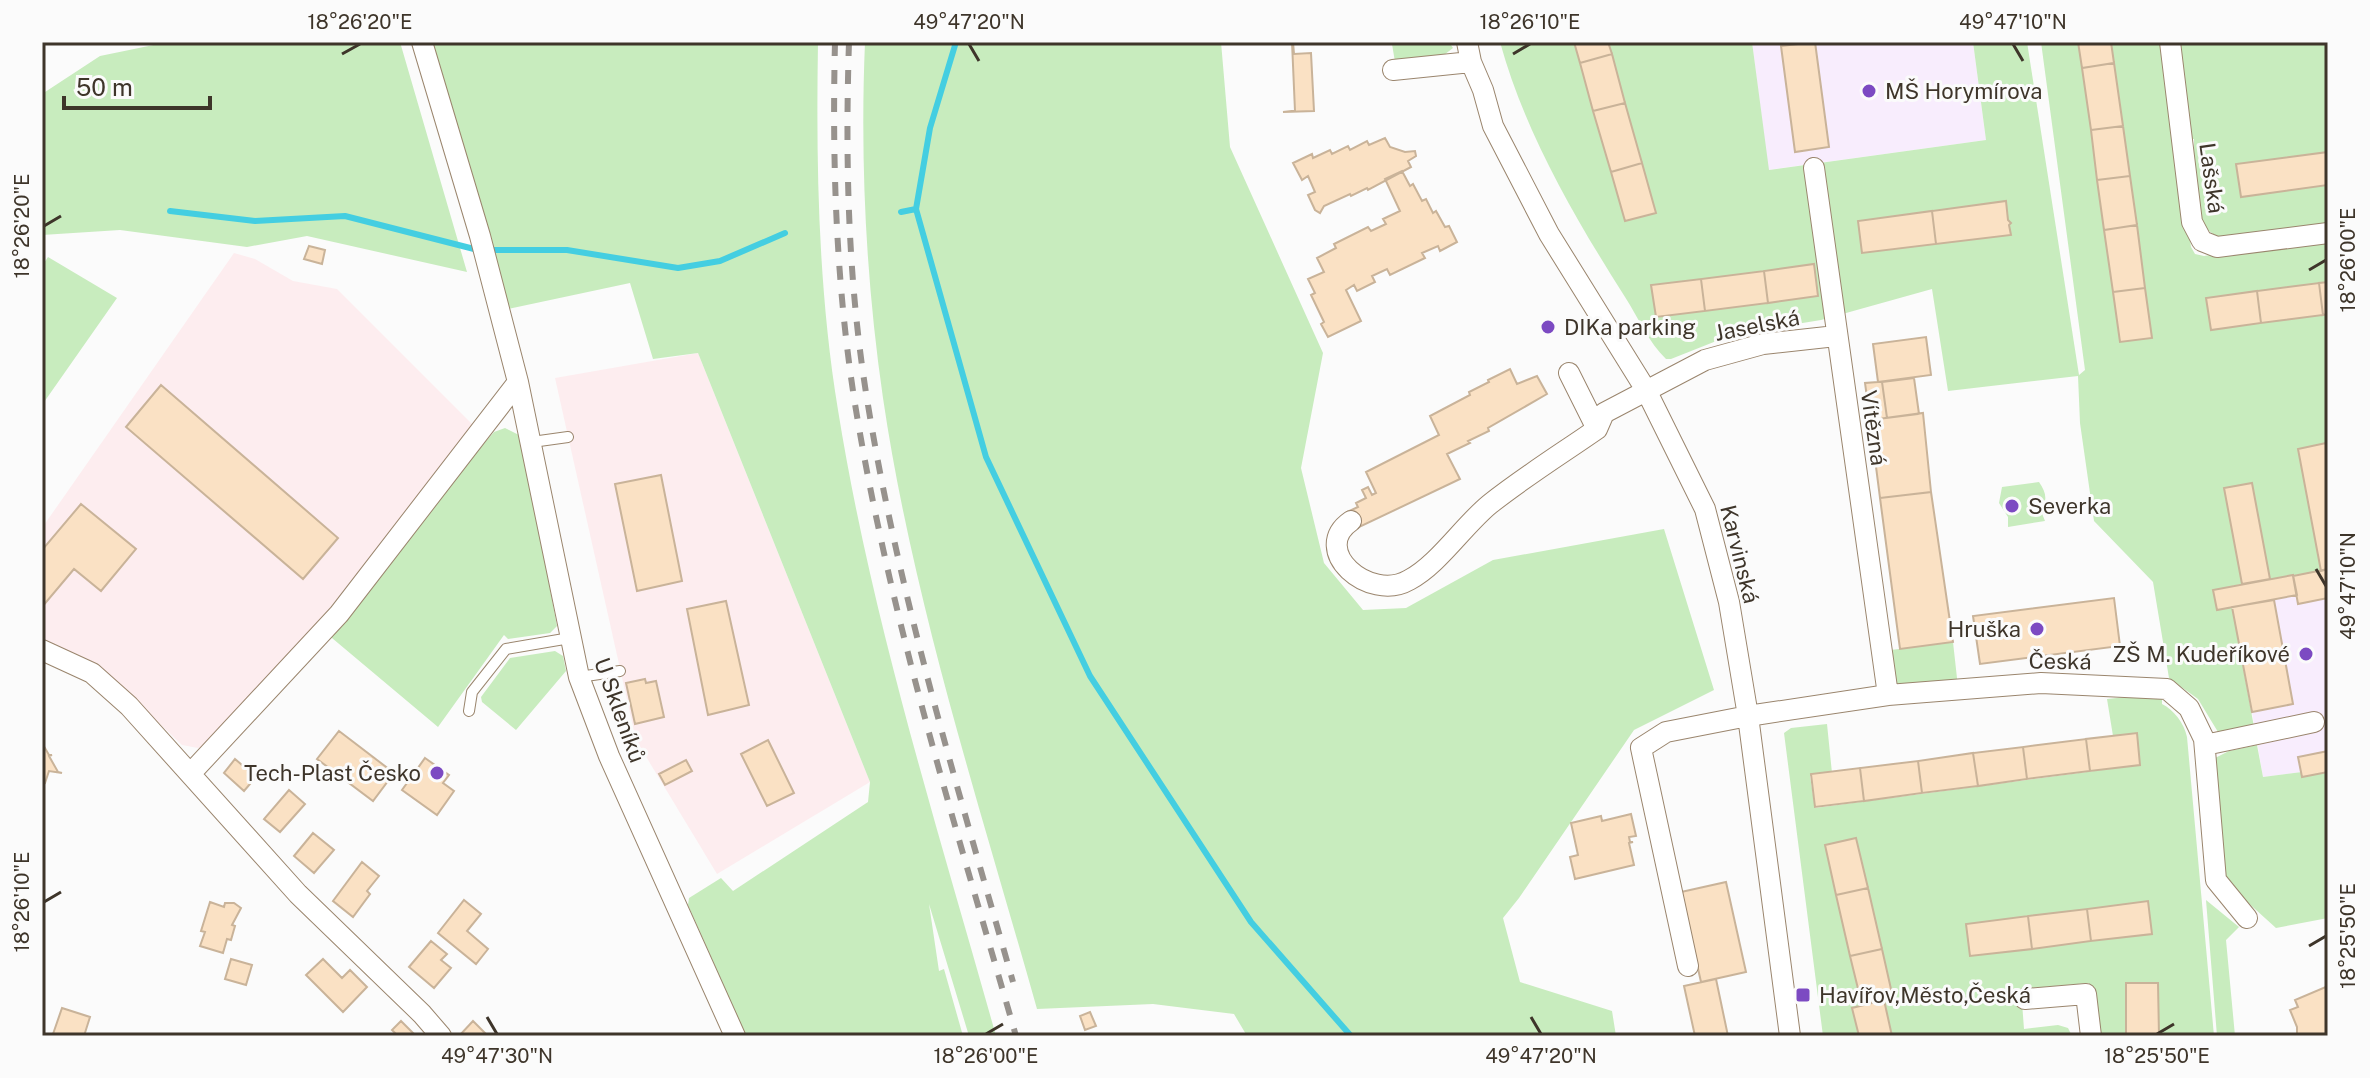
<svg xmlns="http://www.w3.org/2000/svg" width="2370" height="1078" viewBox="0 0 2370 1078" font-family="'Public Sans',sans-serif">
  <rect width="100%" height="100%" fill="#fbfbfb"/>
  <!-- industrial -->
  <path fill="#fdedef" d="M234 253 255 259 293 281 337 289 474 426 328 610 207 746 198 748 182 745 99 666 42 638V528Z
    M698 353 870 782 717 874 636 740 555 378Z"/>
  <!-- education -->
  <path fill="#f8edfd" d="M1752 42H1973L1986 140 1768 170Z
    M2297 595 2299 604 2328 598V751L2299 757 2302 772 2263 777 2252 712 2293 704 2274 600Z"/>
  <!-- green -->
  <path fill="#c8ecbe" d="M168 42H400L467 272 307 236 247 247 120 230 42 235V94L100 56Z
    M431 42H818C816 164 818 288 838 410 872 622 938 829 996 1036H969L929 904 939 971 944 969 963 1036H746L688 905 689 898 721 878 733 891 868 802 870 782 698 353 653 359 630 283 508 309Z
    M865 42H1221L1230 147 1323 353 1301 468 1324 563 1363 610 1406 608 1493 560 1664 529 1714 690 1634 730 1519 898 1503 918 1520 982 1612 1011 1616 1036H1247L1234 1014 1153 1004 1037 1009C981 810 913 602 883 398 866 281 860 161 865 42Z
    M1361 42H1449L1453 48 1440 58 1395 62 1392 44 1361 45Z
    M1500 42H1752L1769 170 1986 140 1973 42H2027L2079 375 2085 370 2041 42H2165L2191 247 2195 254 2204 256 2328 237V453L2326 443 2298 449 2321 571 2270 579 2252 483 2224 489 2242 584 2213 590 2217 610 2232 607 2254 727 2218 732 2198 699 2169 678 2153 582 2094 521 2080 423 2078 376 1948 391 1932 289 1821 320 1734 334 1671 359H1666C1649 343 1638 317 1625 297 1575 218 1525 133 1500 42Z
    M2175 42H2328V227L2220 239 2201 225 2189 151 2194 149V139H2187Z
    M48 257 117 298 42 405V266Z
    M505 428 521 436 557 626 550 633 508 639 504 635 438 727 326 633 487 440 494 432Z
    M2039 482C2046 492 2048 500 2041 511L2045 521 2008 527V517L1999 503 2002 487Z
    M1953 642 1958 687 1891 691 1883 651Z
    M555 651 563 656 566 671 516 730 482 702 481 697 510 658Z
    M2136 696 2162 699V704C2174 710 2184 723 2187 737L2214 1036H2096L2089 983 2021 989 2024 1029 2058 1025 2068 1028 2072 1036H1823L1784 733 1791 728 1827 724 1832 773 1810 776 1815 808 2139 765 2135 733 2113 736 2107 699Z
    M2257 745 2263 777 2302 772 2303 777 2328 772V918L2276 928 2224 881 2215 758 2229 751Z
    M2206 900 2239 927 2226 940 2235 1036H2217Z"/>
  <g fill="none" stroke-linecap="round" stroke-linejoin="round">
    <!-- stream -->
    <path stroke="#44cee1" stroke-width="6" d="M956 42 930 128 916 209 986 457 1090 676 1251 922 1351 1036
      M170 211 255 221 345 216 478 250
      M901 212 916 209
      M489 250H567L678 268 720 261 785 233"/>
  </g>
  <!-- building -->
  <path fill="#fae1c4" stroke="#c9b399" stroke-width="2" d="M1292 42H1295H1293L1294 54 1311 53 1314 111 1283 112 1295 111Z
    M1574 42H1608L1612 54 1580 63Z
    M1815 42 1829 147 1795 152 1781 46Z
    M2078 42H2111L2114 63 2082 68Z
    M1612 54 1625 103 1593 111 1580 63Z
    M2114 63 2123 126 2091 130 2082 68Z
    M1625 103 1642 163 1611 172 1593 111Z
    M2123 126 2130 176 2097 180 2091 130Z
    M1385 138 1390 147 1405 152 1415 151 1416 156 1408 161 1411 167 1368 190 1367 188 1351 196 1350 194 1324 206 1320 213 1315 210 1308 195 1315 192 1308 176 1302 180 1293 163 1312 154 1313 158 1330 150 1332 154 1348 146 1350 150 1367 141 1369 145Z
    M2328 152V185L2241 197 2236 164Z
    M1642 163 1656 213 1625 221 1611 172Z
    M1402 171 1410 186 1413 184 1422 201 1426 199 1433 213 1436 211 1445 227 1449 226 1457 242 1440 251 1438 246 1422 253 1425 258 1390 275 1387 269 1372 276 1375 282 1357 291 1354 285 1346 290 1361 321 1328 337 1321 324 1324 322 1311 295 1315 293 1308 279 1324 272 1317 258 1336 248 1334 244 1368 227 1371 231 1386 224 1383 219 1400 211 1385 179Z
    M2130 176 2137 225 2104 230 2097 180Z
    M2006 201 2008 220 2011 223 2009 225 2011 235 1936 244 1932 211Z
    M1932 211 1936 244 1862 253 1858 221Z
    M2137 225 2145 288 2113 292 2104 230Z
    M309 246 325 250 322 264 304 259Z
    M1814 264 1818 296 1768 303 1764 271Z
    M1764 271 1768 303 1705 311 1701 279Z
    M1701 279 1705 311 1656 317 1651 285Z
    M2328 282V314L2323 315 2319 283Z
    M2319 283 2323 315 2261 323 2257 291Z
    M2145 288 2152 338 2120 342 2113 292Z
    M2257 291 2261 323 2211 330 2206 298Z
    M1926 337 1931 375 1878 382 1873 344Z
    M1510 369 1517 384 1537 376 1547 394 1488 428 1489 431 1468 441 1470 443 1447 454 1460 479 1355 529 1347 512 1358 507 1356 503 1366 498 1362 490 1368 487 1372 495 1376 493 1366 472 1439 435 1430 416 1470 395 1469 392 1489 382 1488 380Z
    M1914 378 1919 414 1887 418 1882 382Z
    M1878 382H1882L1887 418 1870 420 1865 383Z
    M161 385 338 538 303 579 126 427Z
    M1923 413 1931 492 1880 498 1870 420Z
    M2326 443 2328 569 2321 571 2298 449Z
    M661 475 682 581 637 591 615 484Z
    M2252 483 2270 579 2242 584 2224 488Z
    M1931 492 1953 642 1900 649 1880 498Z
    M81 504 136 549 101 591 74 569 42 607V550Z
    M2328 569V598L2298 604 2293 576Z
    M2293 575 2297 595 2217 610 2213 590Z
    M2114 598 2120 646 1980 664 1973 616Z
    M2274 600 2293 704 2252 712 2232 607Z
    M726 601 749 705 708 715 687 609Z
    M645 679 646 683 656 681 664 717 635 724 626 683Z
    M339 731 394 773 373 801 317 759Z
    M2137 733 2140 765 2090 771 2086 739Z
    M2086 739 2090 771 2027 779 2023 747Z
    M768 740 794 793 767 806 741 754Z
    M42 743 49 755H52L49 756 58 772 62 773 49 771 45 783 42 782Z
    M2023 747 2027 779 1978 786 1973 753Z
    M2328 751V772L2302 777 2298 757Z
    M1973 753 1978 786 1922 793 1918 761Z
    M425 758 449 775 443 783 454 791 437 815 402 790Z
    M235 759 256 777 244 791 224 773Z
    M686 760 692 771 665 785 659 774Z
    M1918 761 1922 793 1864 801 1860 768Z
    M1860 768 1864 801 1815 807 1811 774Z
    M289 790 305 804 280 832 264 819Z
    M1631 814 1636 836 1629 837 1630 842H1633L1629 843 1634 865 1575 879 1570 857 1578 855 1571 823 1601 816 1602 821Z
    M313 833 334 850 314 873 294 856Z
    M1856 838 1868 888 1836 895 1825 845Z
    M362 862 379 876 367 891 370 894 353 917 333 901Z
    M1726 882 1746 972 1701 982 1681 892Z
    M1868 888 1882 949 1850 956 1836 895Z
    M464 900 481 914 467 931 488 949 476 964 438 933Z
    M2148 901 2152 934 2091 941 2087 909Z
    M210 902 224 907 225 903H234L241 908 232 925 235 926 231 940 227 939 223 953 200 946 205 932 201 931Z
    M2087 909 2091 941 2032 949 2028 916Z
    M2028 916 2032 949 1970 956 1966 924Z
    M431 941 447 954 441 960 451 968 434 988 409 967Z
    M1882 949 1893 998 1862 1005 1850 956Z
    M231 959 252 965 246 985 225 979Z
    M323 959 342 978 350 970 367 987 343 1012 306 975Z
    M1716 979 1728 1036H1695L1684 986Z
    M2126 983H2158L2159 1036H2126Z
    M2328 986V1036H2297V1027L2290 1010 2298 1007 2295 1000Z
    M1884 1000 1892 1036H1859L1852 1008Z
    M62 1008 90 1017 84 1036 53 1034Z
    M1090 1012 1096 1026 1085 1030 1080 1016Z
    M401 1021 414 1034 413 1036H398L392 1030Z
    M473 1021 488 1036H459Z"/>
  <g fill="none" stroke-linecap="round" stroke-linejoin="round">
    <defs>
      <path id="service" d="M532 442 568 437
        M579 677 620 671
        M469 711 472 692 506 649 570 638"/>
      <path id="minor" d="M422 42 480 236 518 382 579 677 609 756 735 1036
        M1467 42 1471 62 1483 90 1493 126 1549 234 1646 390 1705 509 1729 602 1748 716 1790 1036
        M2170 42 2192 222 2202 241 2217 247 2328 233
        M1393 70 1471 62
        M1814 168 1888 695
        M1569 373 1597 429
        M1351 521C1309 550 1369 603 1409 580 1438 565 1464 525 1490 504 1524 477 1561 454 1597 429L1604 413 1705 360 1763 344 1836 336
        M42 650 92 673 129 706 298 894 422 1014 441 1036
        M2205 745 2314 722
        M191 773 339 614 518 382
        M1688 966 1641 748 1666 732 1748 716 1888 695 2041 683 2167 689 2189 708 2204 739 2216 880 2247 918
        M2025 999 2086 994 2091 1036"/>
    </defs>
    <!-- service casing -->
    <use href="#service" stroke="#9a856d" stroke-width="12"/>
    <!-- minor casing -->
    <use href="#minor" stroke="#9a856d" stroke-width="22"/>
    <!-- service -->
    <use href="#service" stroke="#fff" stroke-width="10"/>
    <!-- minor -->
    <use href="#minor" stroke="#fff" stroke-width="20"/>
    <!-- rail -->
    <path stroke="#97928d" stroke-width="6" stroke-dasharray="14 14" stroke-linecap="butt" d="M835 42C832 163 836 284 855 404 890 619 956 827 1016 1036
      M849 42C845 163 848 286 868 405 900 601 959 792 1013 982"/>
  </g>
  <!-- ticks -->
  <path fill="none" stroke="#3e352a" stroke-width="3" d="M969 44 979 61M2013 44 2023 61M342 54 360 44M1513 54 1530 44M44 226 61 216M2309 270 2326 260M2316 569 2326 586M44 902 61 892M2309 946 2326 936M487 1017 497 1034M1531 1017 1541 1034M986 1034 1003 1024M2157 1034 2174 1024"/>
  <!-- markers -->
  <g fill="#7c4ac2" stroke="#fbfbfb" stroke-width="3">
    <circle cx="1869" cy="91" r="8"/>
    <circle cx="1548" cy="327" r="8"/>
    <circle cx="2012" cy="506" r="8"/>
    <circle cx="2037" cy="629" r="8"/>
    <circle cx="2306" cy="654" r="8"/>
    <circle cx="437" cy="773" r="8"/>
    <rect x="1795" y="987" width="16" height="16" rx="4"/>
  </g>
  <g text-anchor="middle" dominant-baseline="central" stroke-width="6" stroke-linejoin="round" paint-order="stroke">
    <!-- poi labels -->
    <g font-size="22" fill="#3e352a" stroke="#fbfbfb" text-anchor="start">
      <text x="1885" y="91">MŠ Horymírova</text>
      <text x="1564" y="327">DIKa parking</text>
      <text x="2028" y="506">Severka</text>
      <text x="2021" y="629" text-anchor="end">Hruška</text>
      <text x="2290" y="654" text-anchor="end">ZŠ M. Kudeříkové</text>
      <text x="421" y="773" text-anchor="end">Tech-Plast Česko</text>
      <text x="1819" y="995">Havířov,Město,Česká</text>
    </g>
    <!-- street labels -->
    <g font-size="22" fill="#3e352a" stroke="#fbfbfb">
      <text transform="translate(2212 178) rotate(82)">Lašská</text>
      <text transform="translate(1757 325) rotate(-11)">Jaselská</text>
      <text transform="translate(1874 428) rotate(82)">Vítězná</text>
      <text transform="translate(1740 554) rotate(76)">Karvinská</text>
      <text transform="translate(2060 661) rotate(1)">Česká</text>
      <text transform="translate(620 710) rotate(70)">U Skleníků</text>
    </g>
  </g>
  <!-- border -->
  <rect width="2370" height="1078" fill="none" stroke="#fbfbfb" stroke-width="88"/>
  <!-- scale -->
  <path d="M64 96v12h146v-12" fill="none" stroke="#3e352a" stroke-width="4"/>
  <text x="76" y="96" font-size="24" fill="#3e352a" stroke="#fbfbfb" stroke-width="6" paint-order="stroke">50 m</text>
  <rect x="44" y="44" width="2282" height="990" fill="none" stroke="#3e352a" stroke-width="3"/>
  <g font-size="20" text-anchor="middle" fill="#3e352a">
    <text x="360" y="29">18°26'20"E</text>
    <text x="969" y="29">49°47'20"N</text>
    <text x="1530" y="29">18°26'10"E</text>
    <text x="2013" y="29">49°47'10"N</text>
    <text transform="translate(22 226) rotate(-90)" y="7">18°26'20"E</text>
    <text transform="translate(2348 260) rotate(-90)" y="7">18°26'00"E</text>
    <text transform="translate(2348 586) rotate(-90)" y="7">49°47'10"N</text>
    <text transform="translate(22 902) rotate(-90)" y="7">18°26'10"E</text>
    <text transform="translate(2348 936) rotate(-90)" y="7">18°25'50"E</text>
    <text x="497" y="1063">49°47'30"N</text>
    <text x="986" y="1063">18°26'00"E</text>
    <text x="1541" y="1063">49°47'20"N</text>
    <text x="2157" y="1063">18°25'50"E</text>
  </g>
</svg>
